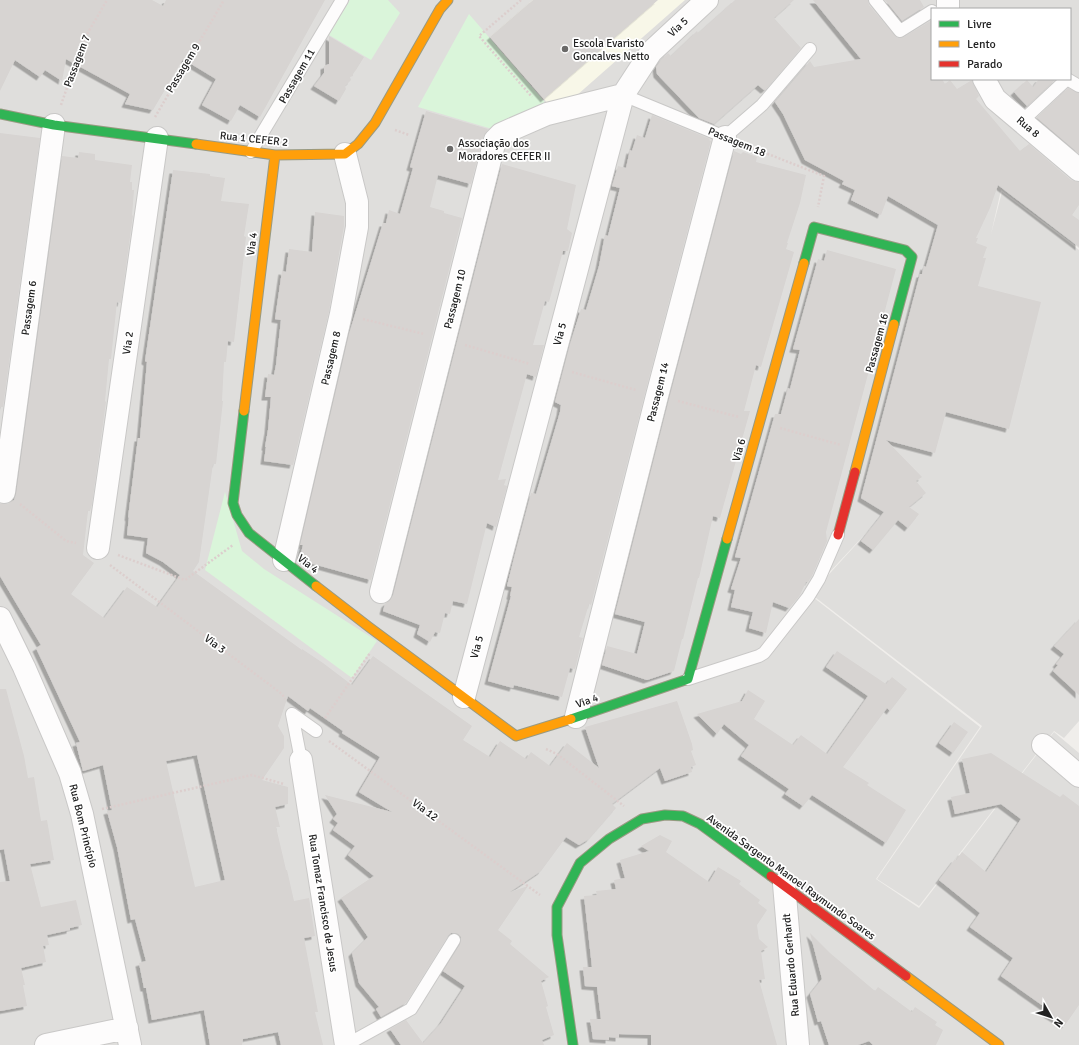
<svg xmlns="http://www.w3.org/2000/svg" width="1079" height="1045" viewBox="0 0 1079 1045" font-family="Signika,sans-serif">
  <defs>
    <filter id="shadow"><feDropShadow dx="-3.5" dy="3.5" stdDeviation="0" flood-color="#0004"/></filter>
  </defs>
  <rect width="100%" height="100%" fill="#f0eeeb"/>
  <!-- residential -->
  <path fill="#dfdedc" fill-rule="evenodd" d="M0 0H1079V248L1001 190 991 234 1002 192 1079 250V721L1064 738 1054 731 919 906 877 879 982 726 811 594 883 515 809 594 980 727 876 879 919 908 1054 732 1079 753V1045H0ZM932 9H1070V79H932Z"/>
  <!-- education -->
  <path fill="#f8f7e8" d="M533 0H685L576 96 550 106 490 37Z"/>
  <!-- park -->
  <path fill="#daf5da" d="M350 0H388L400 13 371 60 329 35Z
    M469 14 549 107 492 129 418 107Z
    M225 492 242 551 264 569 377 641 352 678 205 570Z"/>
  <!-- building -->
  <path fill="#d7d4d2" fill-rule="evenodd" filter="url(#shadow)" d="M0 0H152L163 6 166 0H325L260 117 240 105 231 121 202 105 216 79 183 59 153 110 125 104 130 94 66 59 62 81 45 70 40 77 15 60 0 91Z
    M533 0H658L544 99 490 37Z
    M735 0H794L774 18 801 48 766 89 764 90 758 85 714 124 699 118 657 74 656 67 661 60 668 53 671 56 697 31 698 33Z
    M813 0H868L869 5 897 38 904 37 932 20V79H942L945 84 950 80 957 89 972 80 979 96 976 99 1020 151 1029 144 1071 180 1079 182V205L1072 215 1079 220V247L998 185 990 208 976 238H978L976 243 987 247 983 258H986L978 286 1041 302 1009 429 946 412 935 453 886 440 922 477 916 481 926 493 909 507 919 514 908 528 898 520 873 550 861 541 884 512 861 498 920 274H922L924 266 926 267 938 225 888 196 881 215 851 200 855 190 842 184 844 181 805 160 783 114 775 102 810 61 814 67 861 59Z
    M885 0H920L924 7 902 21Z
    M329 36 364 57 356 70 353 73V76L350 77 351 80 345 86 346 89 339 101 314 86 324 73V66L329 64Z
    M1039 79H1056L1027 106 1014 92 1027 80 1033 87Z
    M1068 88 1079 93V154L1037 118Z
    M426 111 488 129 483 137 471 184 438 175 430 207 444 211V213L462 218 371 580 306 562 300 557 303 545H300L349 334 383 223H386L389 210 400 214 413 168 410 167Z
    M652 115 710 139 709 140 711 141 645 393 591 605 589 604 579 637 583 638 582 640 575 669 570 668 562 697 514 685 513 688 488 681 511 596H510L512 587 507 586 515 554 531 493 536 494 560 412 561 405 555 402 570 344 581 309 586 310 599 266 605 235 608 236 620 188 612 186 618 166 626 168 630 150 632 151 637 135 645 138Z
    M0 133 40 138 3 407H0Z
    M734 151 741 154 743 152 757 157 756 162 806 175 800 203 787 243H788L786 249 794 252 761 367 756 365 744 411H750L720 518 713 516 699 578H698L683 639H682L674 671 647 680 602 665 607 646 637 654 645 622 615 614 669 399Z
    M79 152 95 154V160L132 165 130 182H132V190H134L132 216 133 215 121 303 117 302 111 359H109L105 401 106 402 92 504 90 511H88L83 555 94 563 71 594 104 618 127 587 157 607 180 575 163 562 146 553 148 538 127 535 129 517 128 518 138 438H140L147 362 145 361 173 170 210 174V176L225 178 221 201 249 204 244 236 246 237 234 342 228 341 226 362H224L222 401H223L216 464H213L199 562 193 571 302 650V649L323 663 352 685 373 656 472 726 463 740 490 757 500 741 526 759 531 752 550 766 567 743 599 768 585 727 677 701 692 744 693 750 691 751 696 765 691 767 692 772 665 781 660 768 612 804 616 808 589 839 579 845 566 837 541 871 510 892 528 886 498 930 512 941 510 944 549 977 541 981 548 1006 546 1007 554 1035 542 1040 544 1045H401L390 1029 406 1020 423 1043 441 1023 465 986 443 971 460 944 461 937 458 934 455 933H451L448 936 406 1003 381 1017 376 1009 379 1007 359 983 352 953 368 937 341 898 374 876 348 855 355 846 333 830 338 823 333 819 337 814 325 795 392 812 359 792 380 757 342 733 343 731 310 708 308 711 288 696 278 726 284 736V748L262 780 288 787V804L275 807 280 827H276L284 861 286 870H287L294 901 309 898 315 936 304 938 318 1012H315L323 1045H281L278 1032 243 1039 242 1045H210L204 1010 152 1020 146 988H144L139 963 146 961 135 919 131 920 117 847 107 811 112 810 103 765 83 771 76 743 80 742 36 648 41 645 0 576V504H8L14 500 16 494 62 156 78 158ZM197 755 225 880 195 887 166 761Z
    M502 164 576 185 567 229 572 233 568 251H563L549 302 545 301 533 345H544L536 377 527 374 498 480 506 479 504 485 507 486 496 527 487 523 467 604 453 601 450 614 445 613 440 633 435 632 430 642 417 634 420 625 383 611 385 604 390 600 393 595Z
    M315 212 344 216V226L329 311 293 465 264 461 266 447H265L268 430 271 397H265L268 374 274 375 276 365 281 320 275 319 282 271 286 272 289 249 312 252Z
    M827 250 896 269 826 532 827 541 812 576 808 582H806L800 595 789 608 773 602 766 633 749 628 753 612 731 607 735 590 731 589 741 558 735 557 775 414H781L788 388 790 389 800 350 793 349 818 259 824 261Z
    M1079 619V695L1053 671 1058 665 1056 664 1064 654 1054 646Z
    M837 651 886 684 892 677 907 689 890 711 887 708 843 767 869 783 867 785 906 810 886 843 812 795 803 806 785 794 789 789 741 756 749 745 724 724 717 734 697 714 742 701 748 690 765 701 754 719 793 745 801 735 827 754 868 696 826 667Z
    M0 689H6L24 756 28 778 34 777 41 821 47 820 54 860 30 864 41 907 76 900 82 925 70 928V930L47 935 49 945 43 946 46 962 21 968 25 985H23L27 1006 0 1011V882L10 881 4 849 0 850Z
    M954 722 968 732 953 753 939 743Z
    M991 753 1060 797 1063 794 1079 806V1005L1065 1025 1047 1014 1049 1010 1001 976 1013 958 970 927 980 913 939 880 955 859 956 860 962 852 986 872 1021 819 1001 804 955 814 951 797 970 793 962 759Z
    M660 835 672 841 666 852 709 882 718 867 741 881 739 884 760 900 758 903 767 910 757 925 759 939 768 947 761 951 765 979 759 980 777 1045H651V1035L619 1034V1038L609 1037V1040L593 1039 590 1019H601L597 987 585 986 583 967H592L584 896 597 895 596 891 616 889 614 880 625 878 620 860 649 851 641 846Z
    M810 933 830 953 875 991 878 987 912 1012 915 1007 937 1022 935 1025 943 1030 936 1045H873L869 1041 858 1045H829L821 1021 818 1022 810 994 822 979Z"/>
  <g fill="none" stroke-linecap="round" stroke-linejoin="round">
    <defs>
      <path id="lane" d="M875 0 900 31 932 11
        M623 95 725 137 762 105 810 49
        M1021 122 1067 79 1079 86
        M251 152 342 0
        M688 679 759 656 764 653 808 597 819 579 838 535
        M292 714 301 760
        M292 714 316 731
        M346 1045 411 1009 454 940"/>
      <path id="street" d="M948 0V9
        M984 79 995 99 1079 170
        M0 488 4 492 54 125
        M98 548 157 138
        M284 560 341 314 357 227V202L345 154
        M381 592 495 140 501 134 547 114 623 95
        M0 618 24 667 70 773 82 814 130 1045
        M464 697 623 95 651 52 707 0
        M576 717 657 396 725 137
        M1043 745 1079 776
        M301 760 346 1045
        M784 884 798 1045
        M46 1045 127 1028"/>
      <path id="fast" d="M0 114 54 125 196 144
        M804 263 814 227 905 250 912 257 894 324
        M244 411 233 503 237 515 249 533 316 586
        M571 719 688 679 727 539
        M573 1045 557 935V907L580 863 609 839 642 819 665 815 683 816 700 824 771 876"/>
      <path id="slow" d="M196 144 275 155 345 154 358 144 375 123 440 9 448 0
        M244 411 275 155
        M855 472 894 324
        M727 539 804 263
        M316 586 369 627 516 736 571 719
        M906 976 999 1045"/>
      <path id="jam" d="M838 535 855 472
        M771 876 906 976"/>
    </defs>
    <!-- lane casing -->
    <use href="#lane" stroke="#c9c8c7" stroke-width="14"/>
    <!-- street casing -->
    <use href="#street" stroke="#c9c8c7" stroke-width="24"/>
    <!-- fast casing -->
    <use href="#fast" stroke="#999a82" stroke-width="11"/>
    <!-- slow casing -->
    <use href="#slow" stroke="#999a82" stroke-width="11"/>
    <!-- jam casing -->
    <use href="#jam" stroke="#999a82" stroke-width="11"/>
    <!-- path -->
    <path stroke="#dccecd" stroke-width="2.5" stroke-dasharray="2 2" stroke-linecap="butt" d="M521 0 479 36 532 97
      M61 105 83 41 107 0
      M155 117 224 0
      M395 130 409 135
      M745 145 824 176 818 207
      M363 319 424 334
      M465 345 530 364
      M572 372 636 390
      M678 401 739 417
      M780 428 841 445
      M20 504 66 541 76 543
      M118 555 185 580 233 545
      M110 565 282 694 285 699
      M325 718 370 653
      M329 741 540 895
      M546 749 557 754 624 806
      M102 809 252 775 284 784"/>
    <!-- lane -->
    <use href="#lane" stroke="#fdfcfc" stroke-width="12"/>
    <!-- street -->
    <use href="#street" stroke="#fdfcfc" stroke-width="22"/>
    <!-- fast -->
    <use href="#fast" stroke="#30b455" stroke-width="9"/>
    <!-- slow -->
    <use href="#slow" stroke="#ff9f0a" stroke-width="9"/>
    <!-- jam -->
    <use href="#jam" stroke="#e5322d" stroke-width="9"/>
  </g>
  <!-- markers -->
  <g fill="#6a6968" stroke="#fff" stroke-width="1.5">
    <circle cx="565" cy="49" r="4"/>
    <circle cx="450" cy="149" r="4"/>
  </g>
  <g text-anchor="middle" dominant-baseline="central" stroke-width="3.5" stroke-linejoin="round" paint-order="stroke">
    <!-- street labels -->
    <g font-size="11" fill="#222" stroke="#fff">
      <text transform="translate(678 27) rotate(-43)">Via 5</text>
      <text transform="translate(77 61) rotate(-69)">Passagem 7</text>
      <text transform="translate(183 68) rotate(-59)">Passagem 9</text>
      <text transform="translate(297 76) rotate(-60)">Passagem 11</text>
      <text transform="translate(1028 127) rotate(40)">Rua 8</text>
      <text transform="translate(254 139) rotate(6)">Rua 1 CEFER 2</text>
      <text transform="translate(737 142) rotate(22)">Passagem 18</text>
      <text transform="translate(252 244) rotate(-83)">Via 4</text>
      <text transform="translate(455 299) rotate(-76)">Passagem 10</text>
      <text transform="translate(29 308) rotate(-82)">Passagem 6</text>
      <text transform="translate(560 334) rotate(-75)">Via 5</text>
      <text transform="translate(128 343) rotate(-82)">Via 2</text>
      <text transform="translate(877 343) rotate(-75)">Passagem 16</text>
      <text transform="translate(331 358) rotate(-77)">Passagem 8</text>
      <text transform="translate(658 392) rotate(-76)">Passagem 14</text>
      <text transform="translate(739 450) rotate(-74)">Via 6</text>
      <text transform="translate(308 564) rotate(38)">Via 4</text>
      <text transform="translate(215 644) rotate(37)">Via 3</text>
      <text transform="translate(477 647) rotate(-75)">Via 5</text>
      <text transform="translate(587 701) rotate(-19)">Via 4</text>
      <text transform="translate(425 810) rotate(36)">Via 12</text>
      <text transform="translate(83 826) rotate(76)">Rua Bom Princípio</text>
      <text transform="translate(791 877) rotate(36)">Avenida Sargento Manoel Raymundo Soares</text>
      <text transform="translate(323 903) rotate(81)">Rua Tomaz Francisco de Jesus</text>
      <text transform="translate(791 965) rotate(-95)">Rua Eduardo Gerhardt</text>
    </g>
    <!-- poi labels -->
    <g font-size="11" fill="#222" stroke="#fff" text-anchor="start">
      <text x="573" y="43">Escola Evaristo<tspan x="573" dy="13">Goncalves Netto</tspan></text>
      <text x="458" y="143">Associação dos<tspan x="458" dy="13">Moradores CEFER II</tspan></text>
    </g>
  </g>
  <!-- legend -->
  <rect x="931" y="8" width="140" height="72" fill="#ffffff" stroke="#a7a7a7"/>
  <rect x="939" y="21" width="20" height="6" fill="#30b455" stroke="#a7a7a7"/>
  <text x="967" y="28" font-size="12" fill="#222222">Livre</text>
  <rect x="939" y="41" width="20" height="6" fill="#ff9f0a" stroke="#a7a7a7"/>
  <text x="967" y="48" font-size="12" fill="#222222">Lento</text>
  <rect x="939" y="61" width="20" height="6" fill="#e5322d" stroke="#a7a7a7"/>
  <text x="967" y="68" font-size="12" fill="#222222">Parado</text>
  <!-- north arrow -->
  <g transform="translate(1051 1017) rotate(129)" stroke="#ffffff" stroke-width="3" paint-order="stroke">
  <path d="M0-3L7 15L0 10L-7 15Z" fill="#222222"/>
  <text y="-6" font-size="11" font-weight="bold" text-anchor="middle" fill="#222222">N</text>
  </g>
</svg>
